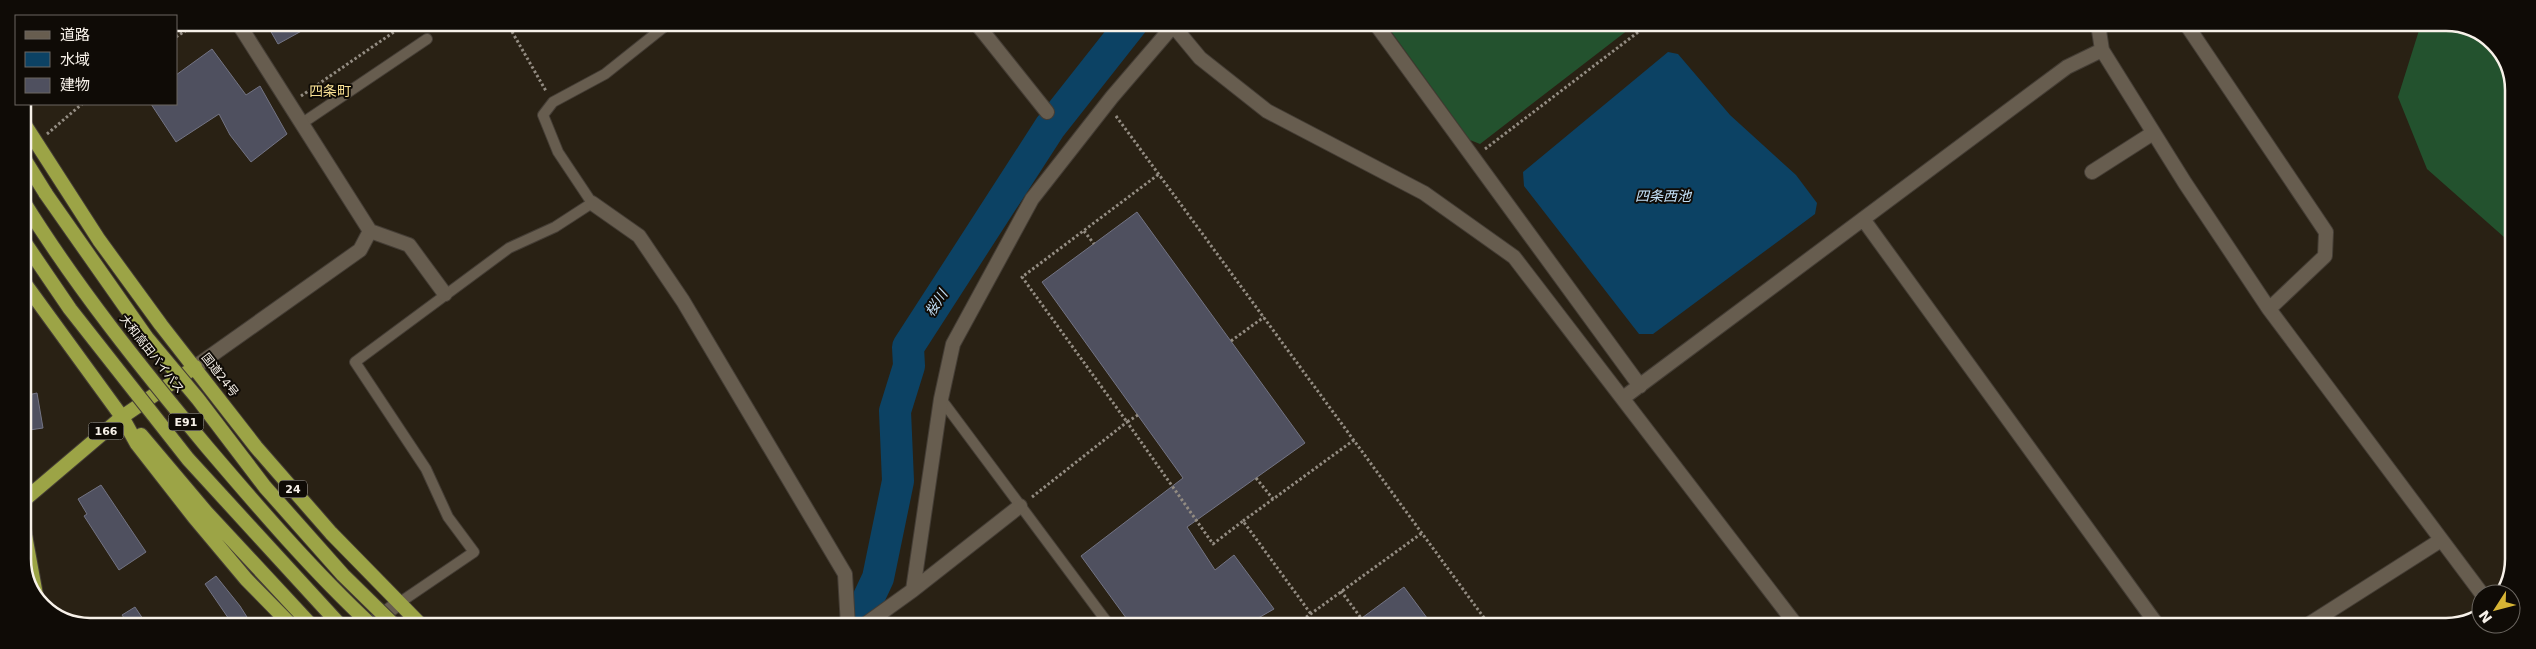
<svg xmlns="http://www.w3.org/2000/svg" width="2536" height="649" viewBox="0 0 2536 649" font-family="'DejaVu Sans','Noto Sans JP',sans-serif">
  <rect width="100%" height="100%" fill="#292114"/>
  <!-- forest -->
  <path fill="#23522e" d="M1385 23H1637L1480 144 1470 140Z
    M2421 24H2460L2497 45 2513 85V245L2427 169 2398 97Z"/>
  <!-- water -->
  <path fill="#0c4264" d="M1668 52 1678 54 1730 115 1796 175 1817 203 1815 214 1653 334H1639L1524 186 1523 172Z"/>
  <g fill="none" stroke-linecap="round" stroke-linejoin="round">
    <!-- river -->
    <path stroke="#0c4264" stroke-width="32" d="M868 626 870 621 862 612 878 578 898 481 895 411 909 366 908 347 1050 127 1132 23"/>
  </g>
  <!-- building -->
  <path fill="#4f505f" stroke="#737484" d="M266 23H316L278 44Z
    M212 49 246 95 260 86 287 134 251 162 230 135 219 114 176 142 151 104H176V75Z
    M1137 212 1305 443 1187 527 1215 570 1234 555 1274 609 1253 621 1257 626H1132L1081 556 1183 478 1042 282Z
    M37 393 43 428 23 431V396Z
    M101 485 146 552 119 570 84 516 87 514 78 499Z
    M216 576 240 606 252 625H233L205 584Z
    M1404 587 1433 626H1351Z
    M135 607 147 625H129L122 615Z"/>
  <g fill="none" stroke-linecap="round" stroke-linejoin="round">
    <defs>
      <path id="service" d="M301 124 427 39
        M941 399 1110 626
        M399 603 474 552 448 517 426 469 355 362 509 248 555 227 592 203 558 152 543 115 553 102 605 74 669 23"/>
      <path id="minor" d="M238 23 370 231 409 245 445 294
        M976 23 1047 112
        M1171 23 1200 58 1267 111 1424 193 1514 257 1797 626
        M1375 23 1640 386
        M2098 24 2102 50 2185 183 2269 309 2482 594
        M2186 24 2326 232 2325 256 2269 309
        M2092 172 2153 133
        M592 203 639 236 683 301 845 574 848 626
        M1863 219 2158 626
        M195 367 360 250 370 231
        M1623 398 2067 67 2102 50
        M369 625 399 603
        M2306 626 2441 540"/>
      <path id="tertiary" d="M913 590 1020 506
        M863 626 913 590 941 399 953 344 1032 199 1112 97 1173 26"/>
      <path id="trunk" d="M23 122 99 240 161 325 256 447 331 533 421 625
        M23 157 46 194
        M23 281 122 417 137 444 194 517 246 579 291 625
        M141 435 206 512 311 625
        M23 501 122 417 195 367
        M23 524 36 595"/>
    </defs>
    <!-- service casing -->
    <use href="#service" stroke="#443d35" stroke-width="12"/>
    <!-- minor casing -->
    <use href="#minor" stroke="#443d35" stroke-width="16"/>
    <!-- tertiary casing -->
    <use href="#tertiary" stroke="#443d35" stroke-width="16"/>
    <!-- trunk casing -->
    <use href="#trunk" stroke="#443d35" stroke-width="16"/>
    <!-- path -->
    <path stroke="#938c82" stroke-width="3" stroke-dasharray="2.5 2.5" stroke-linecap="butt" d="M507 23 546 91
      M176 37 197 23
      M301 96 407 23
      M1116 116 1490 626
      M47 134 82 104
      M1485 149 1650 23
      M1084 231 1094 244
      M1231 341 1264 317
      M1138 415 1127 422 1022 277 1159 174
      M1256 478 1273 499
      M1032 497 1127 422 1213 544 1243 521 1311 614
      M1243 521 1354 440
      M1341 591 1361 618
      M1294 626 1422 533"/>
    <!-- service -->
    <use href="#service" stroke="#675d4f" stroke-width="10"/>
    <!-- minor -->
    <use href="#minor" stroke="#675d4f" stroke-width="14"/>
    <!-- tertiary -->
    <use href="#tertiary" stroke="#675d4f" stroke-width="14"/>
    <!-- trunk -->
    <use href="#trunk" stroke="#9ca446" stroke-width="14"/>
    <defs>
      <path id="trunk-bridge" d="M46 194 147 338 198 399 265 487 343 575 394 625
        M23 201C77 288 142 369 207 447 259 508 312 570 371 625
        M23 240 70 309 188 459 340 625"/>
    </defs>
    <!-- trunk-bridge casing -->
    <use href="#trunk-bridge" stroke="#443d35" stroke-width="16" stroke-linecap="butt"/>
    <!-- trunk-bridge -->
    <use href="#trunk-bridge" stroke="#9ca446" stroke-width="14"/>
  </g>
  <g text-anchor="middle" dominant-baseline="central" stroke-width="4" stroke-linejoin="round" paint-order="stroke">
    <!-- shield labels -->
    <g fill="#0f0b06" stroke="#b1aca5" stroke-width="1">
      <rect x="168.5" y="413.5" width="35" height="17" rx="4"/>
      <rect x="88.5" y="422.5" width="35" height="17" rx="4"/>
      <rect x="279" y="480.5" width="28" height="17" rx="4"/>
    </g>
    <g font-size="11" font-weight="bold" fill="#f7f1e9">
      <text x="186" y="422">E91</text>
      <text x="106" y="431">166</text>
      <text x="293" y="489">24</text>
    </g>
    <!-- street labels -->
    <g font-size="12" fill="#f7f1e9" stroke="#0f0b06">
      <text transform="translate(152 354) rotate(52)">大和高田バイパス</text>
      <text transform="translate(220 375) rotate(52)">国道24号</text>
    </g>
    <!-- neighbourhood labels -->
    <g font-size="14" fill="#f9e194" stroke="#0f0b06">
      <text x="330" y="91">四条町</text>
    </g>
    <!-- water labels -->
    <g font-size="14" font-style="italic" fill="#c3e0f7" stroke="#0f0b06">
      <text x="1663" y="196">四条西池</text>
      <text transform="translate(936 303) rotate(-57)">桜川</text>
    </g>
  </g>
  <!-- crop -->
  <path d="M0 0H2536V649H0ZM90 31H2446A59 59 0 0 1 2505 90V559A59 59 0 0 1 2446 618H90A59 59 0 0 1 31 559V90A59 59 0 0 1 90 31Z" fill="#0f0b06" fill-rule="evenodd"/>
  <path fill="none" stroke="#f7f1e9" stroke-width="2.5" d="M90 31H2446A59 59 0 0 1 2505 90V559A59 59 0 0 1 2446 618H90A59 59 0 0 1 31 559V90A59 59 0 0 1 90 31Z"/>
  <!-- legend -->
  <rect x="15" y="15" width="162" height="90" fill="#0f0b06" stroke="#6c6761"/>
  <rect x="25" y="31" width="25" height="8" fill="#675d4f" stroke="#6c6761"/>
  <text x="60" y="40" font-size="15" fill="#f7f1e9">道路</text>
  <rect x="25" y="52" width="25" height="15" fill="#0c4264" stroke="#6c6761"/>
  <text x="60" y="65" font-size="15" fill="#f7f1e9">水域</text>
  <rect x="25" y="78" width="25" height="15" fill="#4f505f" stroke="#6c6761"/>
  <text x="60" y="90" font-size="15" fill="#f7f1e9">建物</text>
  <!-- north arrow -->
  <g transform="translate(2496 609) rotate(234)"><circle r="24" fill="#0f0b06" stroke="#6c6761"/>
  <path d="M0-4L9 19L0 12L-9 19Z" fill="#d7b434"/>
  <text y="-8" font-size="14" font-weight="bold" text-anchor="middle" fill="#f7f1e9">N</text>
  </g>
</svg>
